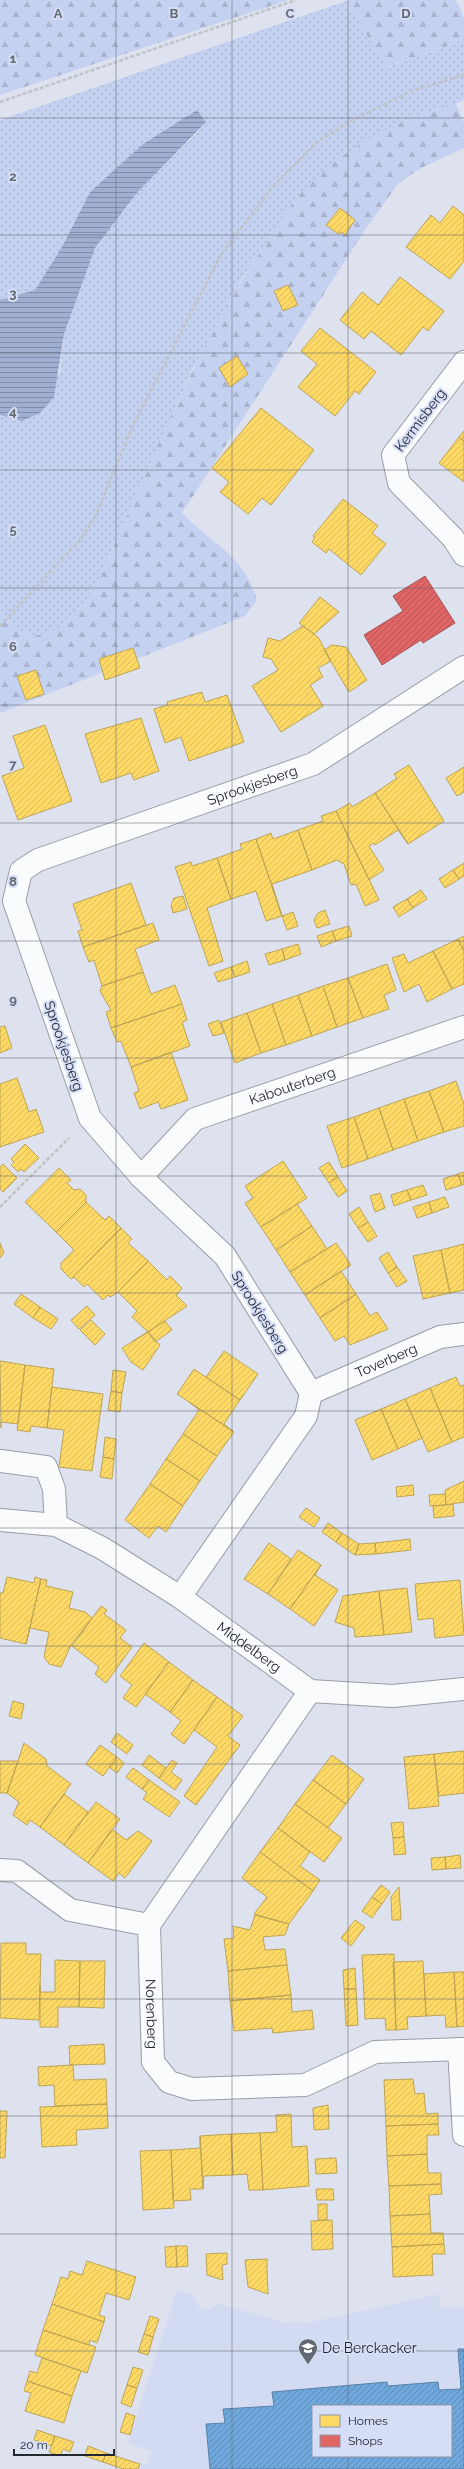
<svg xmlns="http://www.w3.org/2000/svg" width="464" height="2469" viewBox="0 0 464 2469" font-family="Raleway,sans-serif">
  <defs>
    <pattern id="grass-dots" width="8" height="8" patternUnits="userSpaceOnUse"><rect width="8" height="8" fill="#c5d1f0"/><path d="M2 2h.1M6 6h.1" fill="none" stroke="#a9b3ce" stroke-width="1.8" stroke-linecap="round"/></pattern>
    <pattern id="forest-firs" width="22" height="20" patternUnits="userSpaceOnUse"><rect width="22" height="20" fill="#c5d1f0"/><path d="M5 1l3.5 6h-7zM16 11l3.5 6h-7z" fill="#a9b3ce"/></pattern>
    <pattern id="water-rules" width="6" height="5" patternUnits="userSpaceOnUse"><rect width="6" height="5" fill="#a0aed2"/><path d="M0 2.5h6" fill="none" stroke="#828eab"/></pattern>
    <pattern id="homes-hatch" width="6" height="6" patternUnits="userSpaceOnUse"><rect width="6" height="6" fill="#ffd966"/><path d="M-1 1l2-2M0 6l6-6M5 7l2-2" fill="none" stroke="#daba59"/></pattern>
    <pattern id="shops-hatch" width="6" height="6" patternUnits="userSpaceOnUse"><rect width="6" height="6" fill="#e06666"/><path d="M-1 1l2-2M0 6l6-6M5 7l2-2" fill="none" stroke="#b55454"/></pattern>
    <pattern id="schools-hatch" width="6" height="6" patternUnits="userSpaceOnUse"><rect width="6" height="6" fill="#6fa8dc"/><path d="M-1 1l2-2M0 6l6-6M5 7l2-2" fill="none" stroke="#5b89b3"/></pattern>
  </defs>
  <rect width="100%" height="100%" fill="#dde2ee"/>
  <!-- built -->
  <path fill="#d3dbf2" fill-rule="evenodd" d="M177 2290 193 2295 199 2307 207 2310 219 2304 287 2323 311 2322 439 2294 440 2308 464 2307V2469H139L141 2463 147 2465 152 2451 128 2443ZM313 2406H451V2456H313Z"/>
  <!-- grass -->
  <path fill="url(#grass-dots)" d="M346 1 387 67 464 40V100L456 104 436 109 349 152 311 182 282 220 243 277 192 370 94 590C65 626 34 662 0 607V415L3 417 60 373 64 334 95 248 136 194 197 133 206 122 197 110 143 144 90 192 62 247 35 290 0 300V120Z"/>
  <!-- forest -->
  <path fill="url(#forest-firs)" d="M0 0H289L0 95Z
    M349 0H456L464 17V40L386 67 346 1Z
    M456 104 464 123V148L419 169 398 184 367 227 182 513C213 545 244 555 257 600L245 616 0 713V607C34 662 65 626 94 590 148 473 193 349 267 242 280 222 294 197 312 181 352 144 403 117 456 104Z"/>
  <!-- water -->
  <path fill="url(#water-rules)" d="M197 110 206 122 136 194 95 248 64 334 54 397 40 413 22 421 0 415V300L35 290 62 247 90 192 143 144Z"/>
  <!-- homes -->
  <path fill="url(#homes-hatch)" stroke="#bda456" d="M453 206 464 215V261L450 279 406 247 431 215 440 223Z
    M340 208 355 220 345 235 341 232 338 234 326 225Z
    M400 277 444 311 428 331 423 327 401 355 371 331 364 339 340 320 362 292 378 305Z
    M288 285 298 305 283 311 274 291Z
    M320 328 376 372 359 394 355 391 335 416 298 387 317 364 301 351Z
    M237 356 248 374 230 387 219 368Z
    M261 408 314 450 271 505 262 498 248 514 220 492 229 482 212 468Z
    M464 431V441L459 437Z
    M459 437 464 441V482L439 463Z
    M343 499 378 526 372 533 386 544 361 575 329 549 326 553 312 542 315 537 313 536Z
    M320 597 339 612 314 634 299 623Z
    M303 626 318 637 331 661 318 668 323 677 310 685 323 706 281 732 252 686 278 670 271 659 263 657 268 638 280 641Z
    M332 645 346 647 367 680 349 692 324 650Z
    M133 648 140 668 105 680 99 659Z
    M36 670 44 694 26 700 17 676Z
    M202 692 205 702 227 695 244 742 189 761 181 737 165 743 154 709 168 705 167 702Z
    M141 718 159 771 134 780 131 773 101 783 85 734Z
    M45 725 72 801 18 820 2 776 24 768 13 736Z
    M409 765 444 821 408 844 375 793 397 778 394 774Z
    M464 767V792L457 796 446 778Z
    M375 793 408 844 398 830 375 845 374 843 369 846 384 870 369 880 336 811 350 803 352 807Z
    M336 811 379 900 365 906 356 884 351 885 344 864 337 860 312 870 298 830 323 821 321 816Z
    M298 830 312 870 272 884 282 916 256 839 271 833 273 839Z
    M256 839 282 916 266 921 256 891 231 899 217 858 242 849 240 844Z
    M217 858 231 899 207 908 223 961 209 966 175 867 191 862 192 866Z
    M464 863V876L459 879 453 870Z
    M453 870 459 879 445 888 439 879Z
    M131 883 146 925 83 947 78 931 82 930 73 904Z
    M421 890 427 899 413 908 407 899Z
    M183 896 187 909 173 913 171 905 174 898Z
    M407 899 413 908 399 917 393 907Z
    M325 910 330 924 317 928 314 920 318 913Z
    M293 912 298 926 287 930 282 916Z
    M153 923 159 940 135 949 143 972 102 986 94 960 89 962 83 947Z
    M349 926 352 936 336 941 332 931Z
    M332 931 336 941 321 947 317 936Z
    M464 936V951L458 939Z
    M458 939 464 951V984L452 989 433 951Z
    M298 944 301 954 285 960 282 949Z
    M282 949 285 960 269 965 265 954Z
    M433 951 452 989 427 1002 419 984 404 992 392 958 404 954 408 963Z
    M247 961 250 972 235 977 231 967Z
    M387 964 396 990 384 995 389 1009 363 1018 348 978Z
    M231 967 235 977 218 982 214 973Z
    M143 972 151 994 175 985 182 1004 111 1028 106 1012 111 1010 100 991 102 986Z
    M348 978 363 1018 337 1027 323 986Z
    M323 986 337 1027 312 1036 298 995Z
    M298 995 312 1036 286 1045 272 1004Z
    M182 1004 187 1020 182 1022 190 1046 131 1067 121 1041 117 1042 111 1028Z
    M272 1004 286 1045 261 1053 247 1013Z
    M247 1013 261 1053 235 1063 221 1022Z
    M219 1020 224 1033 213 1036 208 1024Z
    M5 1026 12 1048 0 1053V1027Z
    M171 1052 188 1100 161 1109 158 1102 140 1109 134 1093 139 1091 131 1067Z
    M17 1078 29 1112 36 1109 44 1132 0 1147V1084Z
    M456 1081 464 1104V1126L444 1132 429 1091Z
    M429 1091 444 1132 418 1141 404 1099Z
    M404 1099 418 1141 393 1150 379 1108Z
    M379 1108 393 1150 368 1159 354 1117Z
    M354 1117 368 1159 342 1168 327 1126Z
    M25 1144 39 1158 24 1172 21 1169 18 1172 11 1165 14 1162 11 1159Z
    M283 1161 307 1198 261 1227 245 1203 253 1198 245 1186Z
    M329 1162 338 1177 329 1183 319 1168Z
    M3 1164 17 1178 3 1192 0 1189V1167Z
    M59 1168 71 1180 67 1183 74 1190 80 1189 86 1195V1202L56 1232 25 1202Z
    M464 1172V1184L462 1185 458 1174Z
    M458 1174 462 1185 446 1190 443 1179Z
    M338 1177 347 1191 338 1197 329 1183Z
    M423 1185 427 1195 411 1200 407 1190Z
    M407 1190 411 1200 394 1206 391 1195Z
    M380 1193 385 1208 375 1212 370 1196Z
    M445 1197 449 1207 432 1213 429 1202Z
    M86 1202 105 1220 109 1216 121 1228 71 1279 61 1269V1263L74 1250 56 1232Z
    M429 1202 432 1213 417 1218 413 1207Z
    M297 1204 312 1226 276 1250 261 1227Z
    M359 1207 368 1222 358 1228 349 1214Z
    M368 1222 377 1236 368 1242 358 1228Z
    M312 1226 327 1249 290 1272 276 1250Z
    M121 1228 132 1239 128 1243 148 1261 118 1292 110 1297 108 1295 103 1300 87 1284 84 1287 74 1277 71 1279Z
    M0 1243 4 1253 0 1258Z
    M336 1243 351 1265 305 1295 290 1272Z
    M464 1244V1290L450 1293 441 1250Z
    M441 1250 450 1293 423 1299 413 1256Z
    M388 1252 397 1267 388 1273 379 1258Z
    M148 1261 167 1280 170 1276 182 1288 176 1295 187 1306 148 1332 132 1317 137 1311 118 1292Z
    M397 1267 407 1281 397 1287 388 1273Z
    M341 1271 356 1294 320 1318 305 1295Z
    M21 1294 40 1307 33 1318 14 1304Z
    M356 1294 370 1316 377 1312 388 1329 350 1345 344 1336 335 1341 320 1318Z
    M87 1306 95 1315 79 1329 71 1320Z
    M40 1307 58 1319 51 1329 33 1318Z
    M91 1320 105 1334 95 1345 80 1330Z
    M165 1321 172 1330 155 1342 148 1332 133 1341Z
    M148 1332 160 1345 143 1370 131 1362 122 1348Z
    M224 1351 258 1374 240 1400 206 1377Z
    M0 1361 25 1365 18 1424 1 1422V1428Z
    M25 1365 54 1369 47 1428 31 1426 30 1432 17 1430Z
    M194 1369 240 1400 224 1424 234 1432 177 1394Z
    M113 1370 126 1372 122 1393 111 1391Z
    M456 1377 460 1386 464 1385V1437L452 1442 430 1388Z
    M52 1387 103 1394 92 1471 59 1467 64 1430 47 1428Z
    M430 1388 452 1442 428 1452 405 1399Z
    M111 1391 122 1393 120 1412 108 1410Z
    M405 1399 422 1438 398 1449 381 1409Z
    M189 1402 234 1432 217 1456 183 1434 199 1410Z
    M381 1409 398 1449 372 1460 355 1420Z
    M183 1434 217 1456 200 1481 166 1459Z
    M105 1437 116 1439 114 1459 103 1457Z
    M103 1457 114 1459 112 1479 100 1477Z
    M166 1459 200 1481 183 1506 150 1484Z
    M464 1481V1502L446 1505 445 1490Z
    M150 1484 183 1506 166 1532 158 1526 149 1538 125 1520Z
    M413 1485 414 1495 397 1497 396 1487Z
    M445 1494 446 1505 430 1506 429 1495Z
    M453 1504 454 1516 434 1518 433 1506Z
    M306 1508 320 1518 314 1527 299 1517Z
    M328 1523 342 1533 336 1542 322 1532Z
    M342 1533 359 1544 355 1555 336 1542Z
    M410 1539 411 1550 376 1554 375 1543Z
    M269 1543 291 1559 268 1594 244 1579Z
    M375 1543 376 1554 355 1555 359 1544Z
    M298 1550 321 1565 290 1609 268 1594Z
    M321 1565 315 1575 338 1590 314 1626 290 1609Z
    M7 1577 34 1583 35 1577 41 1579 26 1644 0 1638V1593H3Z
    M41 1579 47 1580 46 1586 73 1592 69 1608 85 1612 92 1618 71 1645 61 1667 49 1664 44 1657 49 1632 30 1628 26 1644Z
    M460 1580 464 1635 435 1638 433 1618 418 1620 415 1584Z
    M407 1588 412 1632 384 1635 379 1591Z
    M379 1591 384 1635 355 1637 354 1628 335 1622 343 1596Z
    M101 1606 107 1610 104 1614 126 1630 120 1638 132 1647 106 1683 95 1674 99 1667 72 1646Z
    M144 1643 169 1662 136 1707 123 1698 132 1685 120 1676Z
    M169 1662 193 1680 170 1712 145 1694Z
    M193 1680 217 1697 184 1744 171 1734 181 1721 170 1712Z
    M217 1697 243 1716 228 1736 240 1745 196 1805 184 1796 217 1747 194 1730Z
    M13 1701 24 1704 21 1719 9 1716Z
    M117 1733 133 1745 127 1754 111 1742Z
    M24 1743 46 1759 47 1766 71 1784 40 1827 30 1820 27 1825 13 1815 19 1802 7 1793Z
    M100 1745 117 1757 103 1776 86 1764Z
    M464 1751V1793L439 1796 434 1754Z
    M434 1754 439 1806 409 1809 404 1757Z
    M149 1755 166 1768 159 1778 142 1765Z
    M332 1755 364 1779 346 1804 313 1780Z
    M117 1757 124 1763 117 1773 109 1767Z
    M172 1760 177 1763 171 1772 182 1780 175 1790 159 1778Z
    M0 1761H18L7 1793H0Z
    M133 1768 149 1780 142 1789 126 1777Z
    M149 1780 180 1802 169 1817 143 1799 147 1793 142 1789Z
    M313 1780 346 1804 328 1828 295 1804Z
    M64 1794 88 1812 64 1845 40 1827Z
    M96 1802 120 1819 88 1863 64 1845Z
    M295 1804 342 1838 324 1862 278 1828Z
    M403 1822 404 1837 393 1838 391 1823Z
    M278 1828 310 1852 300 1866 320 1880 313 1891 260 1852Z
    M112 1829 126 1840 138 1831 152 1841 125 1878 119 1873 113 1881 88 1863Z
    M404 1837 406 1854 394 1855 393 1838Z
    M260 1852 313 1891 289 1924 254 1914 267 1897 242 1878Z
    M460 1855 461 1868 446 1869 445 1857Z
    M445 1857 446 1869 432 1870 431 1858Z
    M381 1885 390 1892 382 1904 372 1897Z
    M399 1887 401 1920H392L391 1897Z
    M372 1897 382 1904 372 1918 362 1911Z
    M255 1915 289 1924 285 1935 263 1937 265 1950 285 1949 287 1965 228 1971 224 1939 234 1938 233 1926 250 1930Z
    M355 1920 365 1927 351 1946 341 1938Z
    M1 1943H26V1954H41L39 2020 0 2018Z
    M394 1954 396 2030H386L385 2018 365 2019 362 1955Z
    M55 1960 80 1961 79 2007H58V2027H40V1985V1992H55Z
    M80 1961H105L104 2008 79 2007Z
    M423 1961 426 2016 407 2017 408 2029 396 2030 393 1962Z
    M287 1965 291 1995 230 2001 228 1971Z
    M355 1968 356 1989H344L343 1970Z
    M454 1972 457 2027H446L445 2015 426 2016 424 1974Z
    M454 1972H464V2026L457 2027Z
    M344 1989H356L358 2025 346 2026Z
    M291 1995 292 2012 312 2010 314 2029 273 2033 272 2028 234 2031 230 2001Z
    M104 2044 105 2064 70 2065 69 2046Z
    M73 2065 74 2080 106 2079 107 2104 55 2106 54 2085 39 2086 38 2067Z
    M413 2079 415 2094 424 2093 426 2114 438 2113V2124L386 2126 384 2080Z
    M107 2104 108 2128 76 2130 77 2145 42 2147 40 2107Z
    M328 2105 329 2129 314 2130 313 2108Z
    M0 2111H7L5 2158H0Z
    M291 2114 292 2147 307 2146 309 2186 263 2190 260 2133 277 2132 276 2115Z
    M438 2124 439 2135H427V2154L387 2156 386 2126Z
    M260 2133 263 2190H249L247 2174 233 2175 231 2134Z
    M231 2134 233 2175 204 2176 203 2189 200 2136Z
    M200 2136 203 2189H190L191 2200 173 2201 171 2150 200 2148Z
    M171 2150 174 2208 143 2210 140 2151Z
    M427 2154 428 2173H441V2184L389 2186 387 2156Z
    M336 2158 337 2173 316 2174 315 2159Z
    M441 2184 442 2194 429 2195 430 2214 390 2216 389 2186Z
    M316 2189H333L334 2200H317Z
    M318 2204H327V2220H318Z
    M430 2214 431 2233H443L444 2244 392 2247 390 2216Z
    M332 2220 333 2249 312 2250 311 2221Z
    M444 2244 445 2254H432L433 2275 393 2277 392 2247Z
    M176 2246H187L188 2266 177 2267Z
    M176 2246 177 2267H166L165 2247Z
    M227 2253V2264L222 2265 223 2280 207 2275 206 2254Z
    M267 2259V2270L268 2294 248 2287 245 2260Z
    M87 2261 136 2277 129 2300 106 2293 99 2315 105 2317 104 2322 52 2304 61 2277 68 2279 70 2271 82 2275Z
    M52 2304 104 2322 97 2343 90 2340 89 2345 43 2330Z
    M150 2316 159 2319 153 2337 144 2334Z
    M43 2330 96 2347 87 2373 35 2355Z
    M144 2334 153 2337 148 2355 138 2352Z
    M42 2358 81 2371 72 2396 27 2381 30 2371 37 2373Z
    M133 2367 143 2370 137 2388 127 2385Z
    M27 2381 72 2396 64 2423 25 2411 31 2393 24 2391Z
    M127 2385 137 2388 131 2407 121 2403Z
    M126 2413 135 2416 130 2435 120 2432Z
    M37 2430 55 2436 52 2446 34 2440Z
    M55 2436 74 2442 70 2452 63 2449 60 2456 49 2452Z
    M88 2446 106 2453 103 2462 85 2456Z
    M106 2453 140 2464 138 2469H123L103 2462Z"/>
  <!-- shops -->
  <path fill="url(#shops-hatch)" stroke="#a75356" d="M425 576 455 623 423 643 421 640 382 665 364 635 403 611 393 596Z"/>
  <!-- schools -->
  <path fill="url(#schools-hatch)" stroke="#5881a8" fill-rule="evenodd" d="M458 2349H464V2469H210L206 2424 225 2423 223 2409 274 2406 272 2392 387 2382 388 2386 438 2382 439 2390 461 2389ZM313 2406H451V2456H313Z"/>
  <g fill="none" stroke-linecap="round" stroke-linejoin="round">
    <defs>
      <g id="minor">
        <path d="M464 362 393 455 399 483 453 538 464 555"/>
        <path id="s1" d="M141 1177 195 1119 464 1027"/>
        <path id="s2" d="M311 1393 440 1337 464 1334"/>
        <path d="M0 1461 46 1467 54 1489 56 1525"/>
        <path id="s3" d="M0 1520 56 1525 102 1548 180 1597 310 1691 393 1696 464 1689"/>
        <path id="s4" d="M180 1597 306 1416 311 1393 225 1256 141 1177 90 1118 14 901 21 871 38 860 313 764 464 667"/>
        <path id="s5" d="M310 1691 149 1925 153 2062 169 2082 192 2089 305 2085 375 2052 464 2049"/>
        <path d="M0 1870 17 1871 70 1910 149 1925"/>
        <path d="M459 2049 464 2135"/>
      </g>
    </defs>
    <!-- minor casing -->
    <use href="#minor" stroke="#999da6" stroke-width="24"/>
    <!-- path -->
    <path stroke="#c0c3c7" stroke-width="2.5" stroke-dasharray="4 2" stroke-linecap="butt" d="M0 102 296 0
      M0 626 81 539 95 517 131 430 220 256 274 185 317 142 351 121 411 91 464 75
      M0 1207 69 1138"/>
    <!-- minor -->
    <use href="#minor" stroke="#fafbfc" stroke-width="22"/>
  </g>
  <!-- grid -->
  <path fill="none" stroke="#646872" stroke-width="1" stroke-opacity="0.55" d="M116 0V2469M232 0V2469M348 0V2406M0 118H464M0 235H464M0 353H464M0 470H464M0 588H464M0 705H464M0 823H464M0 941H464M0 1058H464M0 1176H464M0 1293H464M0 1411H464M0 1528H464M0 1646H464M0 1764H464M0 1881H464M0 1999H464M0 2116H464M0 2234H464M0 2351H464M348 2456V2469"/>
  <!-- icons -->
  <defs>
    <symbol id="school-pin" viewBox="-11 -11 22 30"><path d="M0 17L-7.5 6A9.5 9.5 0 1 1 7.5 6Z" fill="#646872" stroke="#d5def6"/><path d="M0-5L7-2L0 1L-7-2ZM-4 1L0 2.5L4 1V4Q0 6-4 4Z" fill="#fff"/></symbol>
  </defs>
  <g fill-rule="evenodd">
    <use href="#school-pin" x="297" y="2337" width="22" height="30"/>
  </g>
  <g text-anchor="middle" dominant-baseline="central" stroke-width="4" stroke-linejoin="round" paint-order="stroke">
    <!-- street labels -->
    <g font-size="14" fill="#232730" stroke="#d5def6">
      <text transform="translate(420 420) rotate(-53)">Kermisberg</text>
      <text stroke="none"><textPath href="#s4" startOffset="1107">Sprookjesberg</textPath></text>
      <text transform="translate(64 1046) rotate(71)">Sprookjesberg</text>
      <text stroke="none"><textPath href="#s1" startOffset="182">Kabouterberg</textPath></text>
      <text transform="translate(260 1312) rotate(58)">Sprookjesberg</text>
      <text stroke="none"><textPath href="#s2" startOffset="82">Toverberg</textPath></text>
      <text stroke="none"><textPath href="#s3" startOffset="285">Middelberg</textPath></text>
      <text stroke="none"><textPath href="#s5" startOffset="373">Norenberg</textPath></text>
    </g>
    <!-- poi labels -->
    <g font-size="14" fill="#232730" stroke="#d5def6" text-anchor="start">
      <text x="322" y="2348">De Berckacker</text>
    </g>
  </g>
  <g font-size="13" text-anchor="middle" font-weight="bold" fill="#646872" stroke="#d5def6" stroke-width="4" stroke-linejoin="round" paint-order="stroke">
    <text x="58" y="18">A</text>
    <text x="174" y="18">B</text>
    <text x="290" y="18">C</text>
    <text x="406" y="18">D</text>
    <text x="13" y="63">1</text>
    <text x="13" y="181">2</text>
    <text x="13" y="298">3</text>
    <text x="13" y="416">4</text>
    <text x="13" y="534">5</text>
    <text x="13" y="651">6</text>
    <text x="13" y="769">7</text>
    <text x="13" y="886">8</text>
    <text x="13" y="1004">9</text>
  </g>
  <!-- legend -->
  <rect x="312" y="2405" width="140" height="52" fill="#d5def6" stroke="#8e95a7"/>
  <rect x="320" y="2415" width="20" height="12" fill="#ffd966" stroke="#8e95a7"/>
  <text x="348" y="2425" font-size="12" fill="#232730">Homes</text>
  <rect x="320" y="2435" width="20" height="12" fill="#e06666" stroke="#8e95a7"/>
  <text x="348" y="2445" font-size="12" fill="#232730">Shops</text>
  <!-- scale -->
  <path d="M14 2449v6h100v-6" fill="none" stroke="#232730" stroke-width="2"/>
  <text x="20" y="2449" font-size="12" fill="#232730" stroke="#d5def6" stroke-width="3" paint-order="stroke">20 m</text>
</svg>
